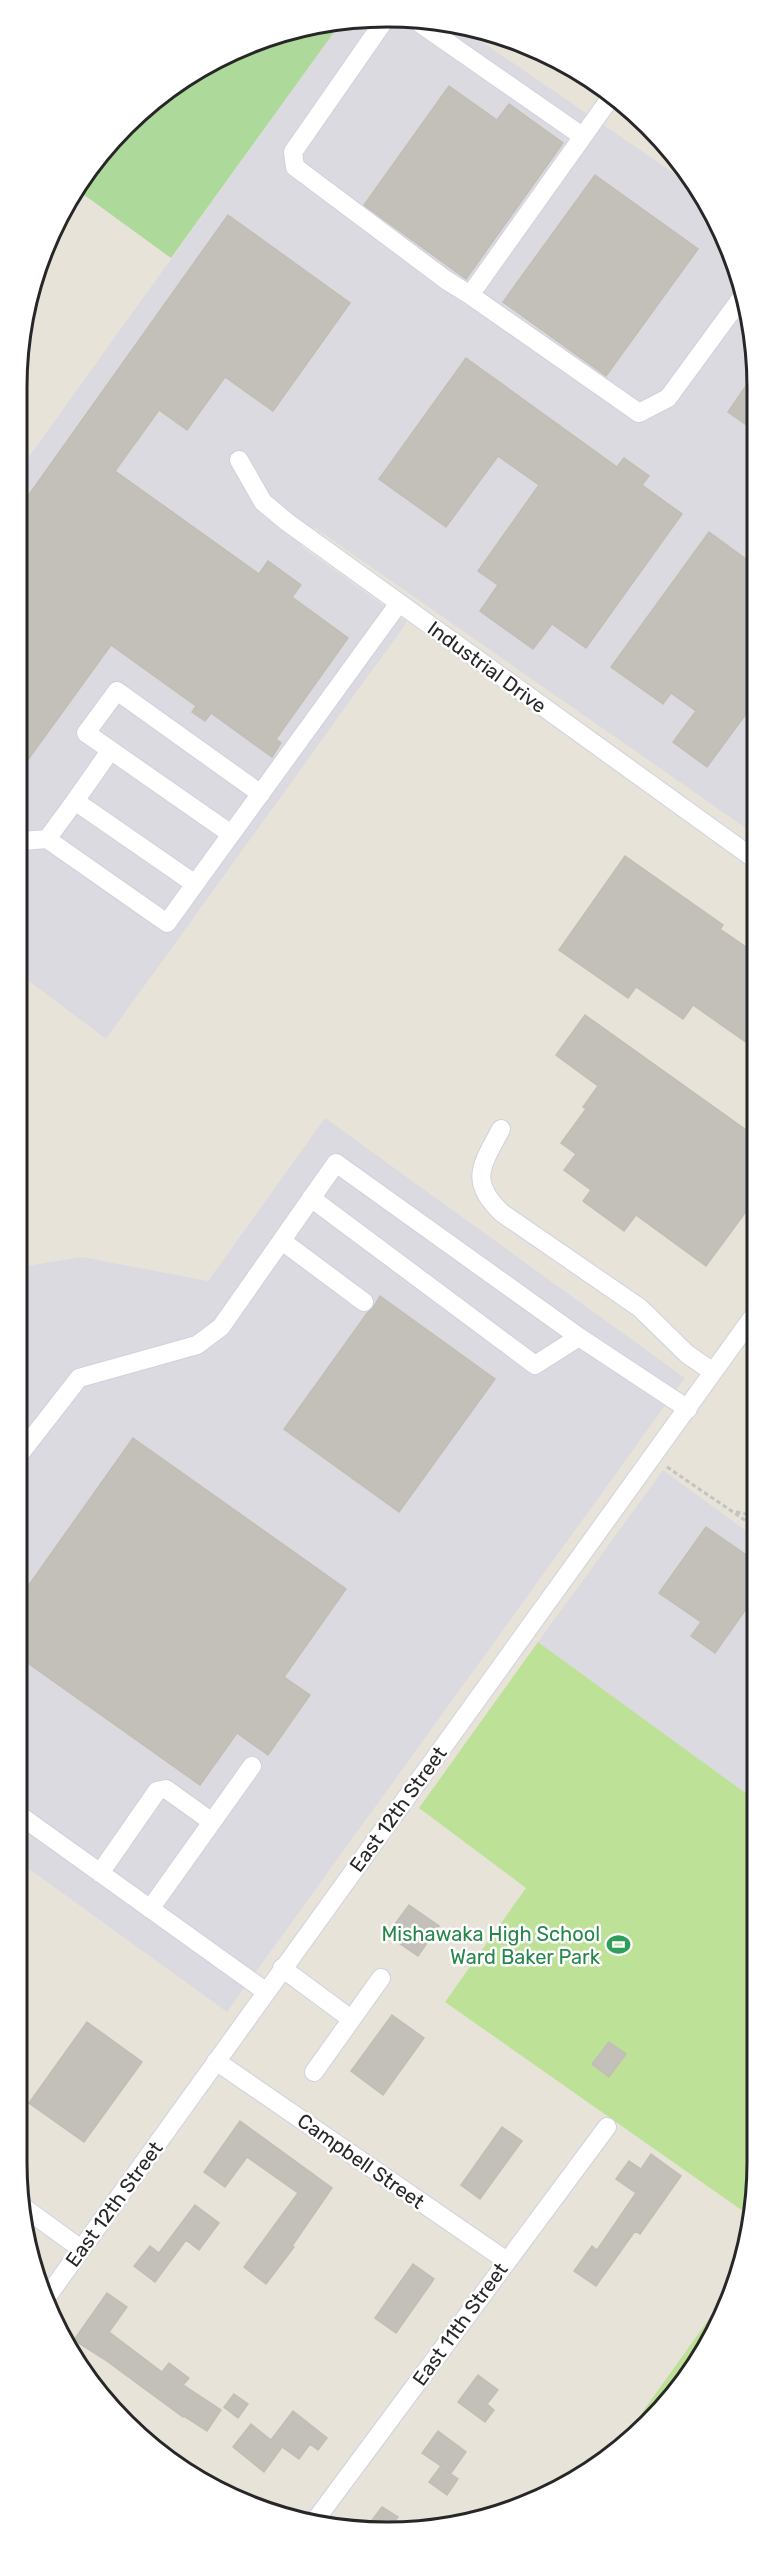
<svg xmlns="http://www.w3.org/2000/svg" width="774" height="2549" viewBox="0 0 774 2549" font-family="Rubik,sans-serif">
  <rect width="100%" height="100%" fill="#e8e3d9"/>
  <!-- industrial -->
  <path fill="#dcdae1" d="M340 24H456L697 189 719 223 754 339 753 833 315 528 301 546 407 622 106 1039 21 975 23 465Z
    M325 1118 685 1378 227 2012 18 1861 20 1267 82 1257 208 1281Z
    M663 1470 752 1535 751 1797 538 1642Z"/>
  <!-- green -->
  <path fill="#adda9b" d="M315 24H340L171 258 76 189 79 181 181 79Z"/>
  <!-- pitch -->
  <path fill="#bde197" d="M538 1642 751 1797 750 2216 445 2002 526 1888 419 1808Z
    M724 2298 695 2368 621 2442Z"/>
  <!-- building -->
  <path fill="#c3bfb9" stroke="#c3beb4" stroke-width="1.5" d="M449 86 497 120 509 104 563 143 466 279 364 205Z
    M595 175 698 249 606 376 503 302Z
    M228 215 350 303 273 411 225 377 187 430 159 410 115 471 259 574 268 561 301 585 292 597 348 638 276 739 281 743 272 757 211 713 205 721 192 712 196 706 111 645 22 768 23 503Z
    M466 358 617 467 624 458 649 476 642 485 682 514 586 648 552 624 533 649 480 611 498 585 478 571 539 485 498 456 446 527 379 479Z
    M754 374V412L745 424 728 412Z
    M709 532 754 565V703L707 767 673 742 696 711 671 693 663 704 611 667Z
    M625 856 723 925 720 929 753 952V1047L693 1005 683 1019 636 987 628 998 559 950Z
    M585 1015 753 1135V1202L706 1266 636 1215 624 1231 583 1201 591 1190 564 1170 576 1154 561 1143 586 1109 583 1107 598 1086 556 1055Z
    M380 1296 495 1379 399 1512 284 1429 368 1312 373 1308Z
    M133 1438 346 1589 284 1677 310 1695 268 1755 237 1733 200 1785 18 1656 19 1599Z
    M706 1527 752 1559V1613L746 1609 715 1653 691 1636 701 1622 659 1593Z
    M409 1905 439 1926 418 1956 387 1935Z
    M392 2015 424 2038 383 2095 351 2071Z
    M87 2022 142 2062 84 2142 29 2103Z
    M609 2042 626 2054 609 2077 592 2064Z
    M240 2121 332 2188 292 2246 294 2247 266 2284 244 2267 298 2193 247 2157 225 2187 204 2172Z
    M502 2127 522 2141 480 2199 461 2185Z
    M651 2154 681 2176 640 2234 635 2231 596 2286 574 2271 592 2246 597 2250 636 2193 616 2179 629 2161 641 2169Z
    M195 2205 219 2223 199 2250 186 2240 155 2282 134 2266 150 2246 159 2253Z
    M413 2264 434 2279 396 2333 375 2318Z
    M107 2293 127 2307 109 2332 162 2372 169 2363 189 2378 183 2385 221 2410 207 2431 184 2416 183 2417 104 2359 74 2340Z
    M478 2375 498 2390 487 2404 494 2410 485 2422 458 2402Z
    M234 2394 248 2404 238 2418 224 2407Z
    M293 2411 327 2438 318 2450 310 2444 299 2459 282 2447 264 2472 233 2447 251 2424 271 2440Z
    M438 2431 466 2452 451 2473 444 2469 458 2479 447 2495 429 2482 441 2466 422 2453Z
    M382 2507 398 2517 391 2526 382 2527 372 2520Z"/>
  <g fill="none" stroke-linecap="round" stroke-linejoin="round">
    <defs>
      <path id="minor" d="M382 24 293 152 295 167 446 280 470 295 611 97
        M421 24 582 136
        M569 65 586 77
        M470 295 639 413 668 398 742 297
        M239 460 263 502 287 522 753 858
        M110 751 75 801 195 884 399 603
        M231 834 86 733 117 691 261 794
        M47 839 167 923 195 884
        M22 841 47 839 75 801
        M501 1129C482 1165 468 1181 502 1213L640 1308 687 1354 713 1372
        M311 1198 535 1365 579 1337 688 1409
        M282 1241 364 1302
        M19 1455 79 1378 197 1345 221 1327 336 1163 579 1337
        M18 1814 265 1991
        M100 1873 157 1791 166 1789 212 1822
        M150 1909 252 1766
        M282 1968 351 2019
        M216 2061 507 2261
        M314 2072 381 1978
        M26 2209 81 2249
        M44 2301 752 1318
        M314 2522 607 2127"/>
    </defs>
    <!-- minor casing -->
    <use href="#minor" stroke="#cfd1df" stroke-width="20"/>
    <!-- path -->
    <path stroke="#c3c3c3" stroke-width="3" stroke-dasharray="4.5 3" stroke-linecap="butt" d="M667 1467 752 1525
      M736 1512 752 1515"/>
    <!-- minor -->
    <use href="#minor" stroke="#fff" stroke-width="18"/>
  </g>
  <!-- icons -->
  <defs>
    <symbol id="stadium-bare" viewBox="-9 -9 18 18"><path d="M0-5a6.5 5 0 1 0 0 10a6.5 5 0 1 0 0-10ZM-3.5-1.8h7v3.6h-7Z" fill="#2e9e5b" stroke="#fff" stroke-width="2.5" paint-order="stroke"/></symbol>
  </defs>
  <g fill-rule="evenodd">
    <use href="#stadium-bare" x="602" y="1928" width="33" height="33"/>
  </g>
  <g text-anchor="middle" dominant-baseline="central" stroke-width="5" stroke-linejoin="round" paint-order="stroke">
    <!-- street labels -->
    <g font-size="20" fill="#272727" stroke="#fff">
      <text transform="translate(487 667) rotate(36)">Industrial Drive</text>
      <text transform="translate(398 1809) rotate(-54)">East 12th Street</text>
      <text transform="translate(361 2161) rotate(35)">Campbell Street</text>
      <text transform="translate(114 2204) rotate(-54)">East 12th Street</text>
      <text transform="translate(460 2324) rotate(-54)">East 11th Street</text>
    </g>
    <!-- leisure labels -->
    <g font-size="20" fill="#27864d" stroke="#fff" text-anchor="end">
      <text x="600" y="1934">Mishawaka High School<tspan x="600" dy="23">Ward Baker Park</tspan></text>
    </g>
  </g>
  <!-- crop -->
  <path d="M0 0H774V2549H0ZM387 27H387A360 360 0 0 1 747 387V2162A360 360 0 0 1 387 2522H387A360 360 0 0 1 27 2162V387A360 360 0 0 1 387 27Z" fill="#fff" fill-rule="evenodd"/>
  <path fill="none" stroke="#272727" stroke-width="3" d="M387 27H387A360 360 0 0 1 747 387V2162A360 360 0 0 1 387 2522H387A360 360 0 0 1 27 2162V387A360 360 0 0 1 387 27Z"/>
</svg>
